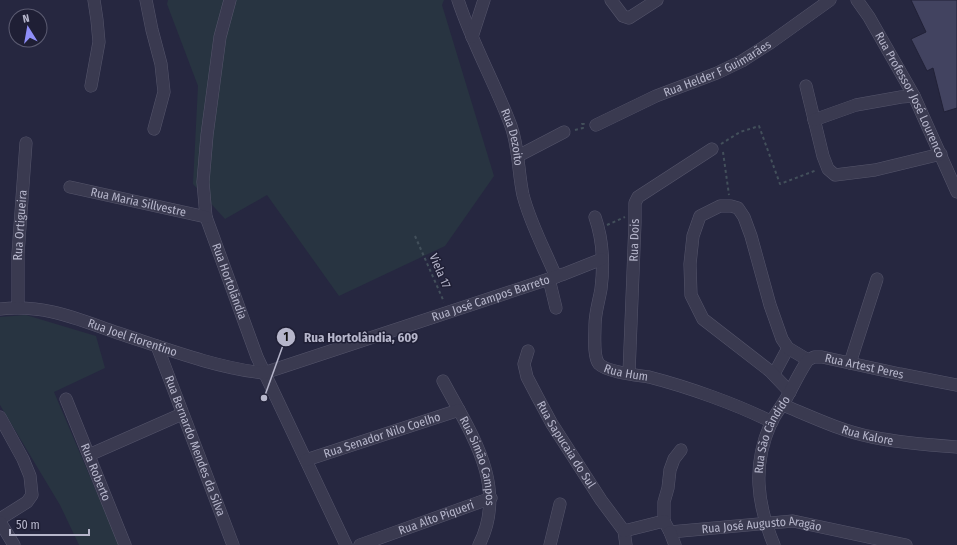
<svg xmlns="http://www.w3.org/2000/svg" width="957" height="545" viewBox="0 0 957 545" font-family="'Fira Sans Condensed',sans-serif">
  <rect width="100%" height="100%" fill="#262740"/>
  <!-- green -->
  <path fill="#283441" d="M168 0H444L442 5 494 176 445 246 339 296 267 195 225 219 193 184 198 86 167 4Z
    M26 315 96 336 105 368 54 392 119 545H79L60 505 0 405V317Z"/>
  <!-- building -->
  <path fill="#424360" stroke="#212137" d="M911 0H957V108L944 112 933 68 927 71 911 39 926 32Z"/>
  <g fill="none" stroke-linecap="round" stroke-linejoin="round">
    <defs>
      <g id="minor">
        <path d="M146 0 152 30 161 64 164 92 154 129"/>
        <path id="s1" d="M230 0 220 37 207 135 203 182 206 217 257 357 346 545"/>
        <path id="s2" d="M458 0C472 43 495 83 511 126 519 148 518 172 523 195 530 223 545 250 556 277"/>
        <path d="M611 0 623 16 629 18 657 0"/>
        <path id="s3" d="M857 0 869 17 914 96 957 192"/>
        <path d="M472 37 484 0"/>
        <path d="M91 86 99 42 97 20 94 0"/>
        <path d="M806 86 823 156 828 169 835 175 875 170 941 154"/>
        <path d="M814 120 856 105 901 97 914 96"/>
        <path id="s4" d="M596 125 656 96 717 73 742 61 770 43 830 0"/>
        <path d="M518 156 564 132"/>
        <path id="s5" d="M70 187 206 217"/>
        <path id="s6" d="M595 217C603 240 604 265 601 289 599 301 595 313 595 325 595 335 593 357 599 364 607 372 636 375 649 377 688 387 736 404 772 422"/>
        <path d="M549 279 556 308"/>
        <path id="s7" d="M18 307V254L26 143"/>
        <path id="s8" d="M0 309C45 304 77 319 118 333 164 348 216 368 264 373L564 274 602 259"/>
        <path id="s9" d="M157 346 233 545"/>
        <path id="s10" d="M528 351 524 364 527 377 538 398 552 424 601 500 624 531 626 545"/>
        <path d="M850 363 877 279"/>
        <path id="s11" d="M629 373 635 223V203L638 197 712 149"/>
        <path d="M774 374 788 348"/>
        <path id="s12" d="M443 381C470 432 509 486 479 545"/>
        <path d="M790 392 770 371 703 319 691 295 690 264 693 236 700 216 720 206H731L738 208 744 217 751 236 770 305 782 339 788 348 808 360"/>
        <path id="s13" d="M66 399 125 545"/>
        <path id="s14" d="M783 405C812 417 841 431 872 437 900 443 928 445 957 447"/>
        <path d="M0 417 23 459 30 476 32 495 27 502 0 519"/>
        <path d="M89 455 182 414"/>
        <path id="s15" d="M306 460 459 410"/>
        <path d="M664 521V502L668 488 670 470 674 459 681 450"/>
        <path d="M0 522 14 545"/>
        <path id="s16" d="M624 531 664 521 670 532 793 521 906 545"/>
        <path d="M670 532 675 545"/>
        <path id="s17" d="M360 545 491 498"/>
        <path d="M550 545 560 504"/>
        <path id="s18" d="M774 545C757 504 752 465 771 423 775 414 782 406 787 397 794 385 800 371 808 360L814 357H822L900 374 957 385"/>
      </g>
    </defs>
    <!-- minor casing -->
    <use href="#minor" stroke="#55556b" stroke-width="13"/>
    <!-- path -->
    <path stroke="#43505b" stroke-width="2" stroke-dasharray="3 3" stroke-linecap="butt" d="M575 130 583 128 582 124H584L585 127
      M721 144 740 132 759 126 780 184 817 170
      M723 152 729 195
      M607 225 625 217
      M415 236 444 302"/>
    <!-- minor -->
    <use href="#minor" stroke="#3a3a50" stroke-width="12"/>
  </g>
  <g text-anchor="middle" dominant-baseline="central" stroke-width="3" stroke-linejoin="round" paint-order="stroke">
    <!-- street labels -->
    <g font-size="12" fill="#b6b6cb" stroke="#1f1f35">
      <text stroke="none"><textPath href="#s4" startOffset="134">Rua Helder F Guimarães</textPath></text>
      <text stroke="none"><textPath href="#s3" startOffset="109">Rua Professor José Lourenco</textPath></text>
      <text stroke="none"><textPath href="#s2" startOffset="148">Rua Dezoito</textPath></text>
      <text stroke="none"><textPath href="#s5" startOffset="70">Rua Maria Sillvestre</textPath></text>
      <text stroke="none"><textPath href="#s7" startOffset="82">Rua Ortigueira</textPath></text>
      <text stroke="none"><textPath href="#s11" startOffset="133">Rua Dois</textPath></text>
      <text transform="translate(440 271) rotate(67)">Viela 17</text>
      <text stroke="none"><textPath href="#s1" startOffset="288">Rua Hortolãndia</textPath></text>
      <text stroke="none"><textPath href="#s8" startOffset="512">Rua José Campos Barreto</textPath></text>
      <text stroke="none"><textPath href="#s8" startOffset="137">Rua Joel Florentino</textPath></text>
      <text stroke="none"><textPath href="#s18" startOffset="257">Rua Artest Peres</textPath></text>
      <text stroke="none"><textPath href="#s6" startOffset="178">Rua Hum</textPath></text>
      <text stroke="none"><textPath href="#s14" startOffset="90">Rua Kalore</textPath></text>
      <text stroke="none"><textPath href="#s15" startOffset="80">Rua Senador Nilo Coelho</textPath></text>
      <text stroke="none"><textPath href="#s18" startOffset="115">Rua São Cândido</textPath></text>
      <text stroke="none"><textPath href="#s10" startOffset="105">Rua Sapucaia do Sul</textPath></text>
      <text stroke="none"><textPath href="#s9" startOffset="107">Rua Bernardo Mendes da Silva</textPath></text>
      <text stroke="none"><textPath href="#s12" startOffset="88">Rua Simão Campos</textPath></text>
      <text stroke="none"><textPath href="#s13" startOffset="79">Rua Roberto</textPath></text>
      <text stroke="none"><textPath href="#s17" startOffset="81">Rua Alto Piqueri</textPath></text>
      <text stroke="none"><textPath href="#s16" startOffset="146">Rua José Augusto Aragão</textPath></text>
    </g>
  </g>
  <!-- callouts -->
  <path fill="none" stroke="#b6b6cb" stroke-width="1.5" d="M264 398L286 337"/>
  <g fill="#b6b6cb" stroke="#1f1f35" stroke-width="1.5">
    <circle cx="264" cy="398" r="4"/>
    <circle cx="286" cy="337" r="10"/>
  </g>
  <g font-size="12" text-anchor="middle" font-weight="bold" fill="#111">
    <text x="286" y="341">1</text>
  </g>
  <g font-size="13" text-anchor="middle" font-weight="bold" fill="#b6b6cb" stroke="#1f1f35" stroke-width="3" stroke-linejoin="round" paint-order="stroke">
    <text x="361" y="342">Rua Hortolândia, 609</text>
  </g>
  <!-- north arrow -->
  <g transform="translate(28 28) rotate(349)"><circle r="19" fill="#1f1f35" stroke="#5b5b71"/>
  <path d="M0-3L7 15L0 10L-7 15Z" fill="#8f8ef8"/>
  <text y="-6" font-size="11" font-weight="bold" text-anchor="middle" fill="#b6b6cb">N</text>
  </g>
  <!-- scale -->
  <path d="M10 529v6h79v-6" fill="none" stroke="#b6b6cb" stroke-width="2"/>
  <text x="16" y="529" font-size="12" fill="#b6b6cb" stroke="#1f1f35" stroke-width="3" paint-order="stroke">50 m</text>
</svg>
